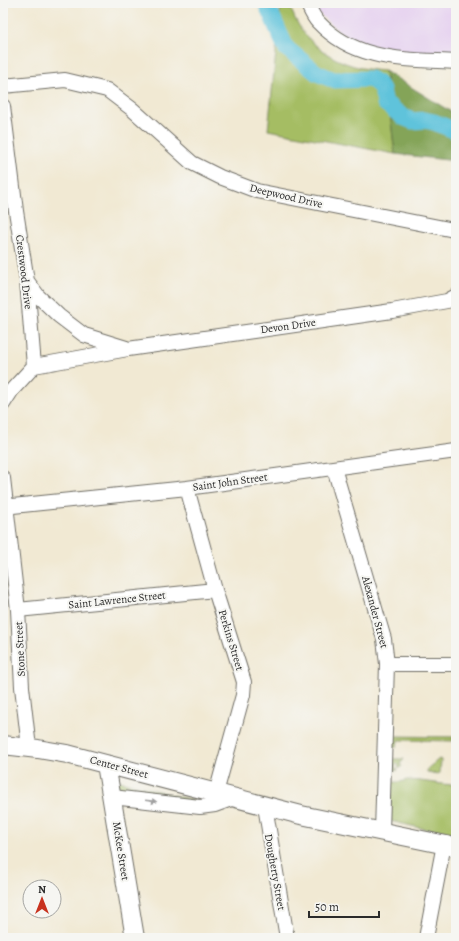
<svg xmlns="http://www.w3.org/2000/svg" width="459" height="941" viewBox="0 0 459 941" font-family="Alegreya,serif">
  <rect width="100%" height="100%" fill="#f6f6f2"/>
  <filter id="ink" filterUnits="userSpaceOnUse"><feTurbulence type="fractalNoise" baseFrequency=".025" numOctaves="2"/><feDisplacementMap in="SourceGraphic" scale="8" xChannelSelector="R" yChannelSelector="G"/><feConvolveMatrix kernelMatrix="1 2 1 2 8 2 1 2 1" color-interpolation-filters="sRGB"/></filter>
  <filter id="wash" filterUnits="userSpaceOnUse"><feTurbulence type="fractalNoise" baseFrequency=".012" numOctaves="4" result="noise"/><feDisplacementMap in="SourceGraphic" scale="16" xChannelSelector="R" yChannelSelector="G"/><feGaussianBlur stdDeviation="0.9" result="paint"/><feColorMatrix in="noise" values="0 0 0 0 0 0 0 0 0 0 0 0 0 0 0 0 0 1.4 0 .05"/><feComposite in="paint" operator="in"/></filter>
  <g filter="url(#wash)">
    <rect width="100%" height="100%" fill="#f1e9d3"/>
    <!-- built -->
    <path fill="#e6d2f0" d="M307 3H456V62L360 50Z"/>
    <!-- green -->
    <path fill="#a5bd63" stroke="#687447" d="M281 3H289C302 47 341 69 385 71L395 154 268 130Z
      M392 736 456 737V741L398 740 397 747 392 748Z
      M391 759H404L400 764 402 766 399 769 398 764 396 763 395 768 398 770 391 771Z
      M439 759 441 760 440 773 437 774 427 772V769Z
      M117 780 206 804 127 793 117 785Z
      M407 780C423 780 439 785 456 785V836L390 821 391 782H400Z"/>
    <!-- forest -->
    <path fill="#84a459" stroke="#586842" d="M385 71 456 115V161L395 154Z"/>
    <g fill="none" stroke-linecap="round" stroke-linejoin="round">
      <!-- river -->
      <path stroke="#5ec3db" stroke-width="17" d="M266 3 286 48 317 73 334 80 370 79 377 83 382 90 385 103 403 117 413 121 424 120 434 122 456 131"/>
    </g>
  </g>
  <g filter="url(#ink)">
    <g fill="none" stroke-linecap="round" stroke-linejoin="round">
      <defs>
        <path id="minor" d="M307 3C310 9 313 17 318 22 356 62 405 59 456 62
          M3 86 65 80 107 90 132 109 192 163 220 177 257 191 454 230 456 233
          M3 106 16 211 27 281 34 366
          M27 281 38 296 59 316 84 335 126 348
          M34 366 128 349 392 311 447 301 456 296
          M3 404 12 390 34 366
          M334 468 384 639 387 664 382 832
          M3 478 18 610 22 687 29 748
          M187 488 215 590 244 682 243 695 216 793
          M3 507 187 488 456 451
          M18 610 215 590
          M387 664H456
          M112 797 200 807 215 805 234 798
          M265 806 287 938
          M426 938 444 844"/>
        <path id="major" d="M3 745 38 749 67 754 301 815 456 847
          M106 764 135 938"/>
      </defs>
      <!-- minor casing -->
      <use href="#minor" stroke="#706e66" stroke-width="16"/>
      <!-- major casing -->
      <use href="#major" stroke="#706e66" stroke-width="20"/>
      <!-- minor -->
      <use href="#minor" stroke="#fff" stroke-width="14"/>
      <!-- major -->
      <use href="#major" stroke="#fff" stroke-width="18"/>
    </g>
    <!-- one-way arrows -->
    <defs><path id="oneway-solid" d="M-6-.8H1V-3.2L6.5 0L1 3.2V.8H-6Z"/></defs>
    <use fill="#a0a0a0" href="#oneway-solid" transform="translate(151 801) rotate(7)"/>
  </g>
  <g text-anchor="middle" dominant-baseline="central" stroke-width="4" stroke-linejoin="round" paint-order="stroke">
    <!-- street labels -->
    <g font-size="11" fill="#2b2b2b" stroke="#f6f6f2">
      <text transform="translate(286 196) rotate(13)">Deepwood Drive</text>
      <text transform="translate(24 272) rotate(83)">Crestwood Drive</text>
      <text transform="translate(288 326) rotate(-8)">Devon Drive</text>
      <text transform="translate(230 482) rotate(-8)">Saint John Street</text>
      <text transform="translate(117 600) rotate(-6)">Saint Lawrence Street</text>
      <text transform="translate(375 612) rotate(75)">Alexander Street</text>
      <text transform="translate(231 640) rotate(73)">Perkins Street</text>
      <text transform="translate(20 649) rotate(-93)">Stone Street</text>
      <text transform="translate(119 767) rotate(15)">Center Street</text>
      <text transform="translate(121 851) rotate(81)">McKee Street</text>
      <text transform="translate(275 872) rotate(80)">Dougherty Street</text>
    </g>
  </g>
  <!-- margin -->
  <rect width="459" height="941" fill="none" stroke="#f6f6f2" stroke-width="16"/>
  <!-- north arrow -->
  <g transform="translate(42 899)"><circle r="19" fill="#f6f6f2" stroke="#a5a5a2"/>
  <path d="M0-3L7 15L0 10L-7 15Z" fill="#c8321e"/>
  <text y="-6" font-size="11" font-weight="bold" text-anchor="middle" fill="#2b2b2b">N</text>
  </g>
  <!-- scale -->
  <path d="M309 911v6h70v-6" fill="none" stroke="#2b2b2b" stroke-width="2"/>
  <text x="315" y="911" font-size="12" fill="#2b2b2b" stroke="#f6f6f2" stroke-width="3" paint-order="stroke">50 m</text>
</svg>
